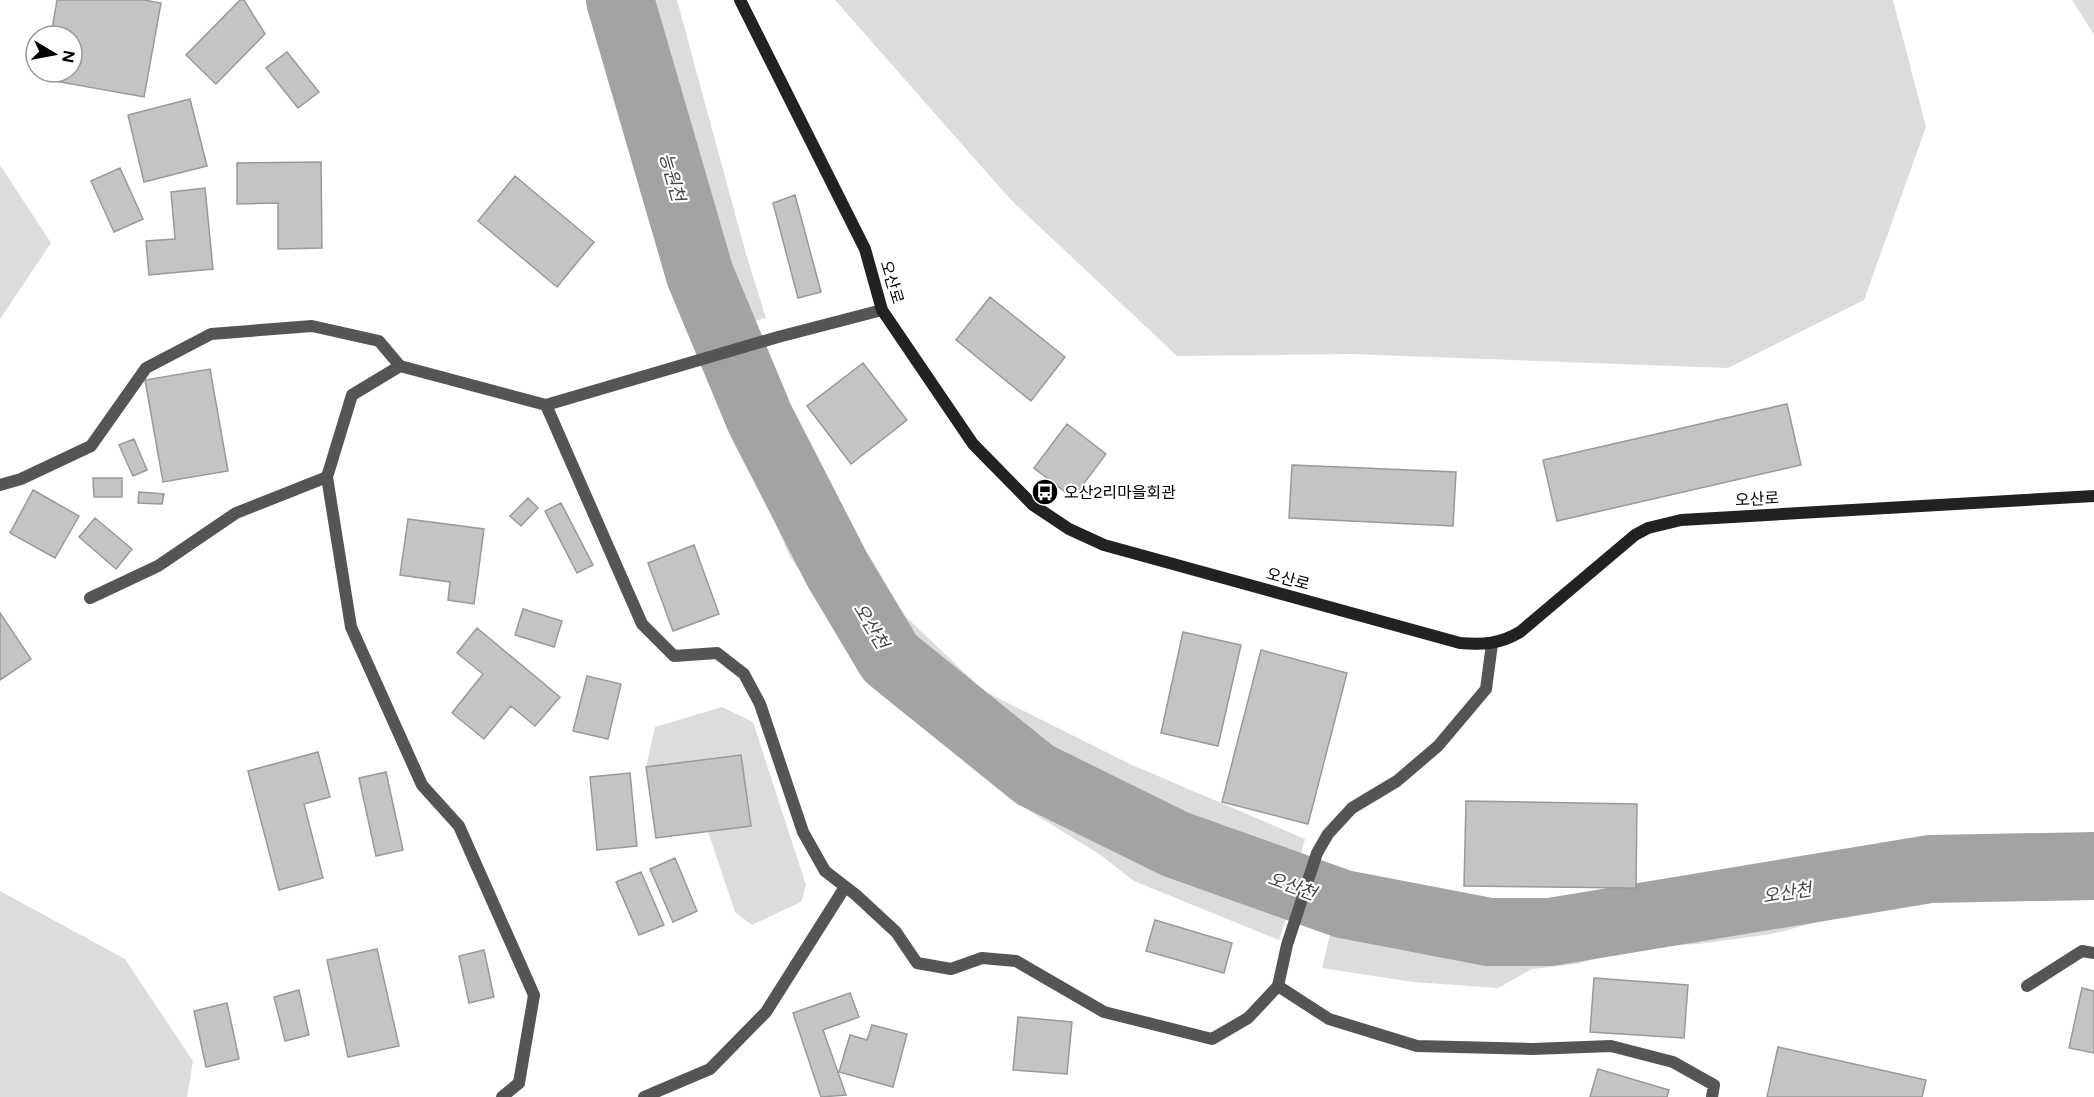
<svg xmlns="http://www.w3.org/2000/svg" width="2094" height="1097" viewBox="0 0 2094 1097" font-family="Figtree,'Noto Sans KR',sans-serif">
  <rect width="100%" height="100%" fill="#fff"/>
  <!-- green -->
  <path fill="#dcdcdc" d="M587 0H617L699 277 720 330 708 335 687 295 656 192Z
    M627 0H677L746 254 766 318 728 329 713 291Z
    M835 0H1893L1926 127 1864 300 1728 368 1351 354 1177 356 1010 199Z
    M2072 0H2094V35Z
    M0 165 51 243 0 319Z
    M765 359 809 463 905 616 984 691 1130 764 1305 839 1294 882 1176 838 1038 771 893 655 744 364Z
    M733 367 753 415 886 659 1032 778 1174 849 1294 895 1279 940 1134 881 1099 854 1031 812 891 703 790 557 712 375Z
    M722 707 753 722 806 885 801 902 752 925 735 912 708 832 656 838 646 767 655 727Z
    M2094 846V863L1932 864 1547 927 1487 925 1340 898 1342 879 1402 899 1482 912 1561 911 1621 906 1711 888 1903 857 2024 847Z
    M2094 875V900H1938L1873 907 1772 934 1698 944 1634 948 1577 964 1532 969 1498 988 1413 982 1322 968 1336 909 1416 930 1481 938 1551 939 1627 924 1933 877Z
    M0 891 125 959 193 1061 187 1097H0Z"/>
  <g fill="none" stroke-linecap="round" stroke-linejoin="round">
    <!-- river -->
    <path stroke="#a3a3a3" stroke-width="68" d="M620 0 700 275 760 419 837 569 890 658 1035 775 1175 844 1343 904 1489 932H1550L1930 869 2094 866"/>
  </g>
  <!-- building -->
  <path fill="#c4c4c4" stroke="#999" stroke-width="1.5" d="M57 0H144L161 3 144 97 43 79 44 72H72V36H51Z
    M240 0H244L265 34 216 84 186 55Z
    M287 52 319 92 298 108 266 68Z
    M190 99 207 166 144 182 128 115Z
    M321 162 322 248 278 249V203L237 204V163Z
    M120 168 143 219 114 232 91 181Z
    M515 176 594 242 557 287 478 221Z
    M205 188 213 269 149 275 146 241 175 239 171 192Z
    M795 195 821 292 798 298 773 203Z
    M990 297 1065 357 1031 401 956 340Z
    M863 363 907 420 851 464 807 406Z
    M210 369 228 471 163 482 145 380Z
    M1787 404 1801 465 1557 521 1543 460Z
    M1067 424 1106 454 1073 498 1034 468Z
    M134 439 147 470 133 476 119 445Z
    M1292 465 1456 472 1453 526 1289 518Z
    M93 478H122V497H94Z
    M33 490 79 516 55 558 10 533Z
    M139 492 164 494 162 504 138 503Z
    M528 498 538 508 521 526 510 516Z
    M561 503 593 565 577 573 545 511Z
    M95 518 132 549 116 569 79 537Z
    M408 519 484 529 474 604 448 600 450 582 400 575Z
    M694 545 719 614 673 631 648 563Z
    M523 609 562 621 554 647 515 635Z
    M0 613 31 659 0 680Z
    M477 628 560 697 535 726 511 706 484 739 452 713 483 674 457 653Z
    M1183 632 1241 645 1218 746 1161 733Z
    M1261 650 1347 673 1308 824 1222 802Z
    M587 676 621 684 608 739 573 731Z
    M318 752 330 797 304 804 323 878 279 890 248 771Z
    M741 755 751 826 656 838 646 767Z
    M386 772 403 850 376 856 359 778Z
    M630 773 637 846 597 850 590 777Z
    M1466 801 1637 804 1636 888 1464 886Z
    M675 858 697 911 673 922 650 869Z
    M641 872 664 925 639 935 616 882Z
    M1155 920 1232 943 1224 973 1146 951Z
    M377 949 399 1046 348 1057 327 960Z
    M484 950 494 997 469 1003 459 956Z
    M1594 978 1688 985 1684 1038 1590 1032Z
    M2082 988 2094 991V1053L2069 1048Z
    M299 990 309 1035 285 1041 274 997Z
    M850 993 859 1017 823 1030 846 1095 821 1097 793 1013Z
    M227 1003 239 1059 206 1067 194 1011Z
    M1018 1017 1072 1022 1067 1074 1013 1070Z
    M872 1025 907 1034 893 1087 839 1072 850 1035 867 1040Z
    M1778 1047 1926 1080 1922 1097H1767Z
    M1598 1069 1669 1090 1667 1097H1590Z"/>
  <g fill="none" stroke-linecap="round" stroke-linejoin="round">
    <!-- lane -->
    <path stroke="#555" stroke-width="12" d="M0 485 21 479 91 446 146 368 211 334 312 326 379 341 400 366
      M90 598 158 566 236 513 327 477
      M1278 986 1329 1019 1417 1046 1533 1049 1611 1046 1673 1062 1714 1085 1712 1097
      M2027 986 2082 951 2094 953
      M502 1097 519 1083
      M644 1097 710 1069 766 1012 845 887"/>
    <!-- street -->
    <path stroke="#555" stroke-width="12" d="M546 405 642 624 674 656 717 653 744 674 760 704 803 832 825 871 856 895 896 932 917 963 951 969 982 958 1016 961 1104 1012 1212 1039 1248 1018 1278 986 1287 945 1317 853 1328 834 1352 808 1397 781 1438 746 1486 689 1492 644
      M519 1083 534 995 459 826 422 785 351 627 327 477 352 395 400 366 546 405 778 337 882 310"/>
    <!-- secondary -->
    <path stroke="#222" stroke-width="12" d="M740 0 865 249 882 310 973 444 1033 505 1069 529 1104 545 1460 643C1483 645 1500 644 1520 632L1635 535 1648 528 1681 520 2094 496"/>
  </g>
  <!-- icons -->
  <defs>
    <symbol id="bus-disc" viewBox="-11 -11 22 22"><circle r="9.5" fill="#000" stroke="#fff"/><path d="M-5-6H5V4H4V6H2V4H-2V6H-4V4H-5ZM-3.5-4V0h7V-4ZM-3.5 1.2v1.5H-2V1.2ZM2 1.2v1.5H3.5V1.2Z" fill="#fff"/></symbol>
  </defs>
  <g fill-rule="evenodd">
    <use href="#bus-disc" x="1030" y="477" width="30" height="30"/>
  </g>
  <g text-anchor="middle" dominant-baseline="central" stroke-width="4.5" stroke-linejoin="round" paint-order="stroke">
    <!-- street labels -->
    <g font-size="16" fill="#000" stroke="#fff">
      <text transform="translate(892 282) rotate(73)">오산로</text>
      <text transform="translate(1757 499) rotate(-3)">오산로</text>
      <text transform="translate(1288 579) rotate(15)">오산로</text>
    </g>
    <!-- poi labels -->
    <g font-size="16" fill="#000" stroke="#fff" text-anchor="start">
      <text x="1064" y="492">오산2리마을회관</text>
    </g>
    <!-- water labels -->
    <g font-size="18" font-style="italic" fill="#444" stroke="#fff">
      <text transform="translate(672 177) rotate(74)">능원천</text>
      <text transform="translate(871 626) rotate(59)">오산천</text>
      <text transform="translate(1292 886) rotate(20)">오산천</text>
      <text transform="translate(1787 893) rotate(-9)">오산천</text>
    </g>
  </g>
  <!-- north arrow -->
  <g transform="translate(54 54) rotate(100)"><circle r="28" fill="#ffffff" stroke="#999999" stroke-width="1.5"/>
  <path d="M0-4.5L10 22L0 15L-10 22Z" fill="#000000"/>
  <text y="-9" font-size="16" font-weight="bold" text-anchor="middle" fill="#000000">N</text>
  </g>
</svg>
